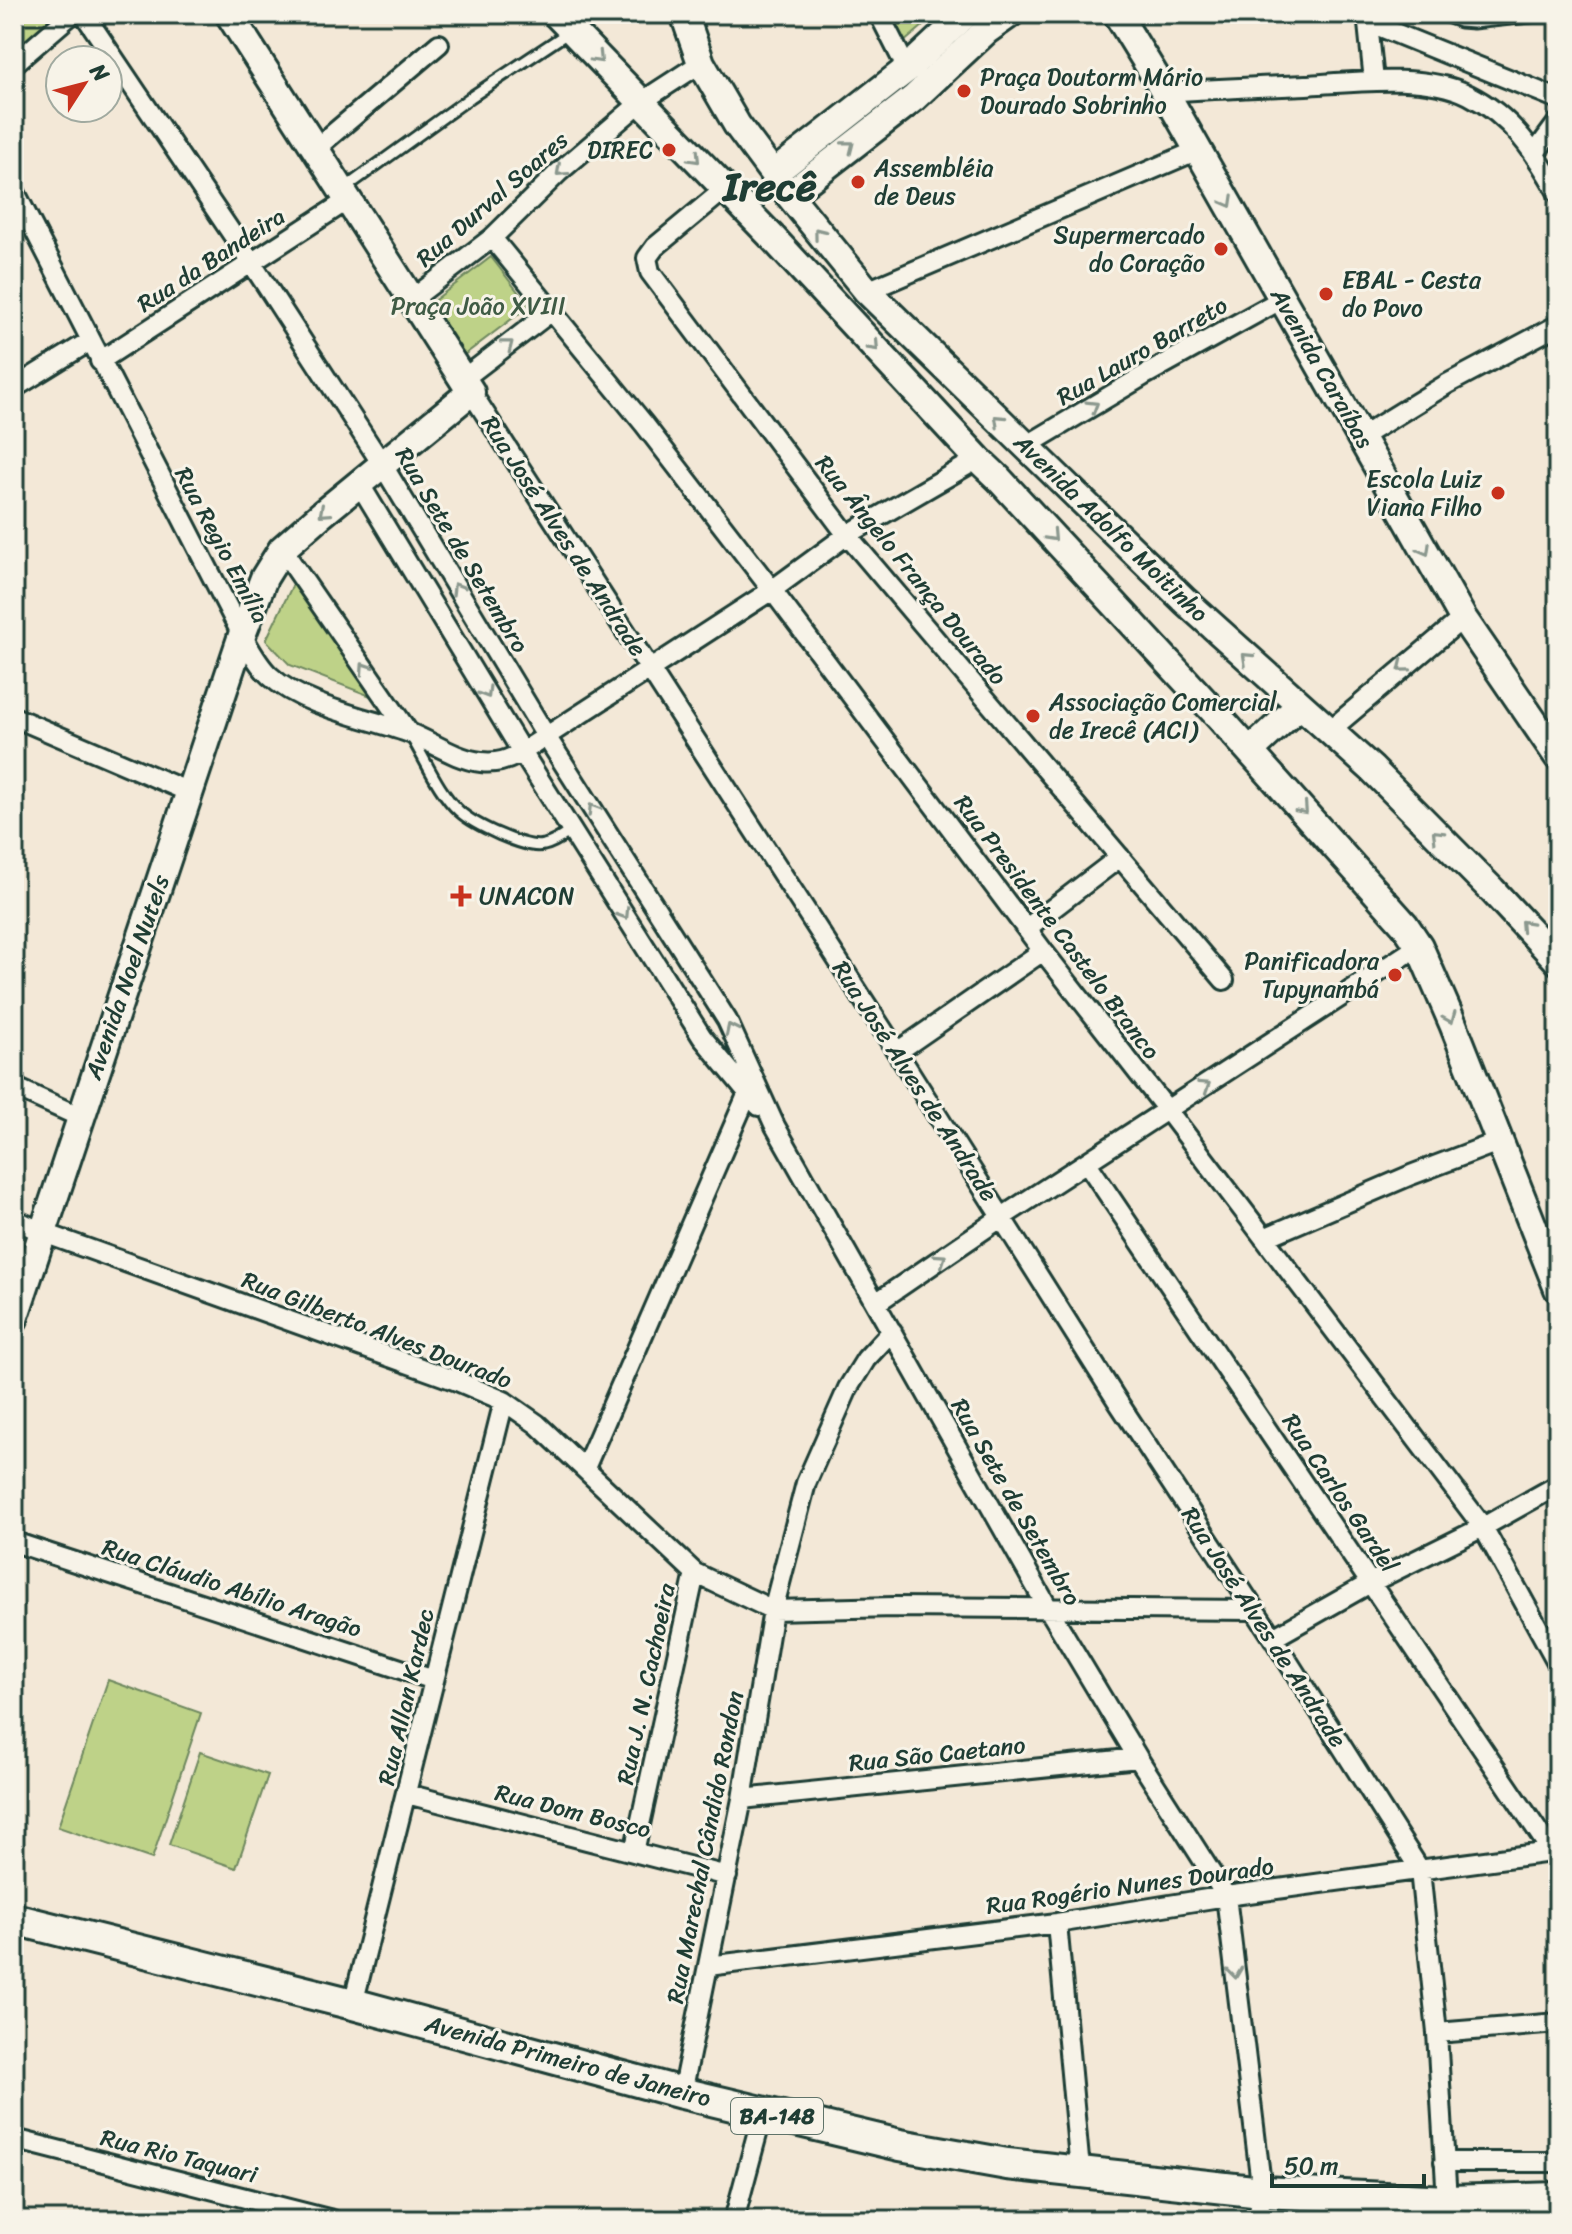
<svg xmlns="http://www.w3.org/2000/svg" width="1572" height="2234" viewBox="0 0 1572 2234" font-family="Sriracha,sans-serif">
  <rect width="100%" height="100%" fill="#f3e8d7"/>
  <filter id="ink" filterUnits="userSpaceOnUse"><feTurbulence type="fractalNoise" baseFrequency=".0125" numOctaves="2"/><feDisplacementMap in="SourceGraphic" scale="16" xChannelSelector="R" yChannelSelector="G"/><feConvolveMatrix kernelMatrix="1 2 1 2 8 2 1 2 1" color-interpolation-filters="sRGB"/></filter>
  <g filter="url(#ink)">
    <!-- green -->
    <path fill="#bed288" stroke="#6e885e" stroke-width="2" d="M14 14H55L14 51Z
      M887 14H937L903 43Z
      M491 257 529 306 464 355 427 306Z
      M295 580 373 697 290 665 266 640Z
      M108 1680 201 1713 152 1859 58 1827Z
      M200 1752 268 1775 236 1868 169 1845Z"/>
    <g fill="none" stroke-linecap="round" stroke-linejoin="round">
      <defs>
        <path id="lane" d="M1439 14 1460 22 1473 23 1558 14
          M345 188 471 97 569 32
          M412 738C426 761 439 793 459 811 473 824 526 850 544 845 554 843 563 836 572 830"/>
        <path id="street" d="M84 14 251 262 382 464 546 736 727 1020 775 1126 1048 1608 1138 1758 1226 1896 1262 2192 1258 2220
          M879 14 907 69
          M1367 14 1374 81
          M1368 22 1558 99
          M14 64 72 14
          M1165 92C1212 89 1259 87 1306 85 1354 82 1425 73 1469 95 1511 116 1536 153 1558 193
          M315 149 439 44
          M1535 153 1558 122
          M725 189 655 247 647 258 650 272 847 535 1224 980
          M14 190 242 635C250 649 258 665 270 676 303 706 365 717 407 732 431 741 455 759 481 762 497 764 509 760 522 752L772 590 847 535 978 459
          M492 238 644 424 772 590 1043 951 1168 1111 1483 1527 1558 1664
          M867 291 1198 150
          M411 300 492 238 558 173 641 102 701 63
          M100 361 348 200
          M463 379 553 310
          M14 388 90 341
          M471 392 897 1052 1118 1402 1273 1638 1420 1870 1437 2033 1447 2201
          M1361 437 1447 384 1558 325
          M1026 446 1143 376 1282 299
          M359 483 522 752 702 1037 759 1106
          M282 549 409 733
          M14 717 189 792
          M1329 731 1463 618
          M1027 928 1120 857
          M897 1052 1043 951
          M14 1087 80 1117
          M1087 1163 1552 1852
          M14 1219 44 1233 457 1381 504 1401 537 1424 695 1573 773 1610 894 1607 1254 1610
          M1264 1238 1411 1175 1498 1142
          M876 1303 1002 1217 1419 946
          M585 1468 751 1086
          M14 1542 434 1680
          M1273 1638 1372 1582 1483 1527 1558 1485
          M407 1794 727 1876
          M742 1799 1138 1758
          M634 1852 695 1573
          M1057 1923 1080 2170
          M708 1966 1057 1923 1226 1896 1558 1851
          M353 2004 504 1401
          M1437 2033 1558 2023
          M682 2093 742 1799 773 1610 806 1483 848 1388 866 1359 892 1331
          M14 2139 332 2220
          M1444 2162H1558
          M734 2220 763 2112"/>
        <path id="secondary" d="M556 14 772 237 978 459 999 479 1219 717 1405 925 1419 946 1453 1024 1558 1289
          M684 14 701 63 737 125 789 195 867 291 1185 601 1372 769 1492 890 1558 961
          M1117 14 1165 92 1463 618 1558 757
          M773 174 907 69 966 14
          M789 195 914 98 986 31 1010 14
          M1250 751 1299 706
          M14 1319 242 635 264 578 282 549 322 514 471 392 229 14"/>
        <path id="primary" d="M14 1919 353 2004 682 2093 900 2145 1007 2164 1262 2192 1447 2201 1558 2198"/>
      </defs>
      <!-- lane casing -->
      <use href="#lane" stroke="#1f3d34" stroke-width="15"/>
      <!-- street casing -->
      <use href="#street" stroke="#1f3d34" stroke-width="24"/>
      <!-- secondary casing -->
      <use href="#secondary" stroke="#1f3d34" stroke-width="32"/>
      <!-- primary casing -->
      <use href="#primary" stroke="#1f3d34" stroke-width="36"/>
      <!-- lane -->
      <use href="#lane" stroke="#f7f3e8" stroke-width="9"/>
      <!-- street -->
      <use href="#street" stroke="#f7f3e8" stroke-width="18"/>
      <!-- secondary -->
      <use href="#secondary" stroke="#f7f3e8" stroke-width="26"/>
      <!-- primary -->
      <use href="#primary" stroke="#f7f3e8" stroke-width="30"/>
    </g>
    <!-- one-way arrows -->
    <defs><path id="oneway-chevron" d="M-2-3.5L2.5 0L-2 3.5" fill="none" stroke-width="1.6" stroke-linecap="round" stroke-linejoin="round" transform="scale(2)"/></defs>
    <g stroke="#8b988e">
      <use href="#oneway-chevron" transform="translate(598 58) rotate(46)"/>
      <use href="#oneway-chevron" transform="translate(849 146) rotate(-38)"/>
      <use href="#oneway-chevron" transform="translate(695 158) rotate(46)"/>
      <use href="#oneway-chevron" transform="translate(561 171) rotate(138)"/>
      <use href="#oneway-chevron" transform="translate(1228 202) rotate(61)"/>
      <use href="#oneway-chevron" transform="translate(819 233) rotate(-129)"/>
      <use href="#oneway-chevron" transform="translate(508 345) rotate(-38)"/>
      <use href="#oneway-chevron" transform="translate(874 346) rotate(47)"/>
      <use href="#oneway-chevron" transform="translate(1093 406) rotate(-31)"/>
      <use href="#oneway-chevron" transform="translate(999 420) rotate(-137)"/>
      <use href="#oneway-chevron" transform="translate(324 512) rotate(139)"/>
      <use href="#oneway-chevron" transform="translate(1052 536) rotate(47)"/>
      <use href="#oneway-chevron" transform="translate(1425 550) rotate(61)"/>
      <use href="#oneway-chevron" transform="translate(457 588) rotate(-121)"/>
      <use href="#oneway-chevron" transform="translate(1247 658) rotate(-137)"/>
      <use href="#oneway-chevron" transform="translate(1403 667) rotate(141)"/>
      <use href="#oneway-chevron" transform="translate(365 668) rotate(-124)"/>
      <use href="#oneway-chevron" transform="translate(486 693) rotate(59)"/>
      <use href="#oneway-chevron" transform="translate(593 809) rotate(-122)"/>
      <use href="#oneway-chevron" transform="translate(1303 809) rotate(48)"/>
      <use href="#oneway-chevron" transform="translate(1437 835) rotate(-135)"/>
      <use href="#oneway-chevron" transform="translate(624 914) rotate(58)"/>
      <use href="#oneway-chevron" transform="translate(1525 925) rotate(-133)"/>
      <use href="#oneway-chevron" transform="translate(1450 1018) rotate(67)"/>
      <use href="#oneway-chevron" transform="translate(731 1029) rotate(-116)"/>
      <use href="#oneway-chevron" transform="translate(1205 1086) rotate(-33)"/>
      <use href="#oneway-chevron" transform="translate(941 1259) rotate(-34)"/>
      <use href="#oneway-chevron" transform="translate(1235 1973) rotate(83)"/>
    </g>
  </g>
  <!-- markers -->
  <g fill="#c8321e" stroke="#f7f3e8" stroke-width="3">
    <circle cx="964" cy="91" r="8"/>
    <circle cx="669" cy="150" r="8"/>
    <circle cx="858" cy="182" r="8"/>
    <circle cx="1221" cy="249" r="8"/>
    <circle cx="1326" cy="294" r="8"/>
    <circle cx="1498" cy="493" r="8"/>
    <circle cx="1033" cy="716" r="8"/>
    <path d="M457 884h8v8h8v8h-8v8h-8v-8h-8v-8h8z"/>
    <circle cx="1395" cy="975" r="8"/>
  </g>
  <g text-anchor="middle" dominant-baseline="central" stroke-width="6" stroke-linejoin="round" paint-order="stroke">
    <!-- shield labels -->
    <rect fill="#f7f3e8" stroke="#60746a" stroke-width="2" x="731" y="2098" width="92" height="36" rx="6"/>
    <g font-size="22" font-weight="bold" fill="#1f3d34">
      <text x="777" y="2116">BA-148</text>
    </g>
    <!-- poi labels -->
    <g font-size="24" fill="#1f3d34" stroke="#f7f3e8" text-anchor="start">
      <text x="980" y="77">Praça Doutorm Mário<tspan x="980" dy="28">Dourado Sobrinho</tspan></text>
      <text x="653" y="150" text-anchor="end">DIREC</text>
      <text x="874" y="168">Assembléia<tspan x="874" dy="28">de Deus</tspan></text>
      <text x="1205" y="235" text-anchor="end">Supermercado<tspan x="1205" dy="28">do Coração</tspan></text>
      <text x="1342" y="280">EBAL - Cesta<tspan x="1342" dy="28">do Povo</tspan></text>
      <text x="1482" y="479" text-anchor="end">Escola Luiz<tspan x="1482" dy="28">Viana Filho</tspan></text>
      <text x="1049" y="702">Associação Comercial<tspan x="1049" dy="28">de Irecê (ACI)</tspan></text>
      <text x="479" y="896">UNACON</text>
      <text x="1379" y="961" text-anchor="end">Panificadora<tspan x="1379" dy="28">Tupynambá</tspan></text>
    </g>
    <!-- street labels -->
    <g font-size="24" fill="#1f3d34" stroke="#f7f3e8">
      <text transform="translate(492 199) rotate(-41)">Rua Durval Soares</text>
      <text transform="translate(211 260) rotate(-33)">Rua da Bandeira</text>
      <text transform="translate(1142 351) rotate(-30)">Rua Lauro Barreto</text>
      <text transform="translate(1322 368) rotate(60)">Avenida Caraíbas</text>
      <text transform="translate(1111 528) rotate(44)">Avenida Adolfo Moitinho</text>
      <text transform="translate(564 536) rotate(57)">Rua José Alves de Andrade</text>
      <text transform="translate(222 545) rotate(62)">Rua Regio Emília</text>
      <text transform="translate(462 550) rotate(59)">Rua Sete de Setembro</text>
      <text transform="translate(911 570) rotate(51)">Rua Ângelo França Dourado</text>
      <text transform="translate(1057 927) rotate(53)">Rua Presidente Castelo Branco</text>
      <text transform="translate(127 977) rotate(-71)">Avenida Noel Nutels</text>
      <text transform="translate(915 1081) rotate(57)">Rua José Alves de Andrade</text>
      <text transform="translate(377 1330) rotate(21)">Rua Gilberto Alves Dourado</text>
      <text transform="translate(1340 1493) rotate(56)">Rua Carlos Gardel</text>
      <text transform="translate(1016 1502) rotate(60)">Rua Sete de Setembro</text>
      <text transform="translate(232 1588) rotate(18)">Rua Cláudio Abílio Aragão</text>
      <text transform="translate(1264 1627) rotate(57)">Rua José Alves de Andrade</text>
      <text transform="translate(646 1684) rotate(-78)">Rua J. N. Cachoeira</text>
      <text transform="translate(406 1697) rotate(-77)">Rua Allan Kardec</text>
      <text transform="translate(937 1754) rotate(-6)">Rua São Caetano</text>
      <text transform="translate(573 1811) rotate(14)">Rua Dom Bosco</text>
      <text transform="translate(705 1847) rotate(-79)">Rua Marechal Cândido Rondon</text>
      <text transform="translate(1130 1886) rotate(-8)">Rua Rogério Nunes Dourado</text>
      <text transform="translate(568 2061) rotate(15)">Avenida Primeiro de Janeiro</text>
      <text transform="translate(179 2156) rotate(14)">Rua Rio Taquari</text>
    </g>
    <!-- park labels -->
    <g font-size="24" fill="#3f5b45" stroke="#f7f3e8">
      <text x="478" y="306">Praça João XVIII</text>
    </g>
    <!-- town labels -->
    <g font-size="40" font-weight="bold" fill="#1f3d34" stroke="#f7f3e8">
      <text x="770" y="186">Irecê</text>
    </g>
  </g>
  <!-- margin -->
  <rect width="1572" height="2234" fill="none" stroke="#f7f3e8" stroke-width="48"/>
  <rect x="24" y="24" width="1524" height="2186" fill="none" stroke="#1f3d34" stroke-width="3" filter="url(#ink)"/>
  <!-- north arrow -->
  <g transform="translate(84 84) rotate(54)"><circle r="38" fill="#f7f3e8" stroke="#a1aaa0" stroke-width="2"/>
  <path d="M0-6L14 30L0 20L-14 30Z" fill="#c8321e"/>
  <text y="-12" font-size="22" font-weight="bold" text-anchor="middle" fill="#1f3d34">N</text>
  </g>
  <!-- scale -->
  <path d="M1272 2174v12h152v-12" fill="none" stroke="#1f3d34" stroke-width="4"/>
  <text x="1284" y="2174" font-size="24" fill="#1f3d34" stroke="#f7f3e8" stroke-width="6" paint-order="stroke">50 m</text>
</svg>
